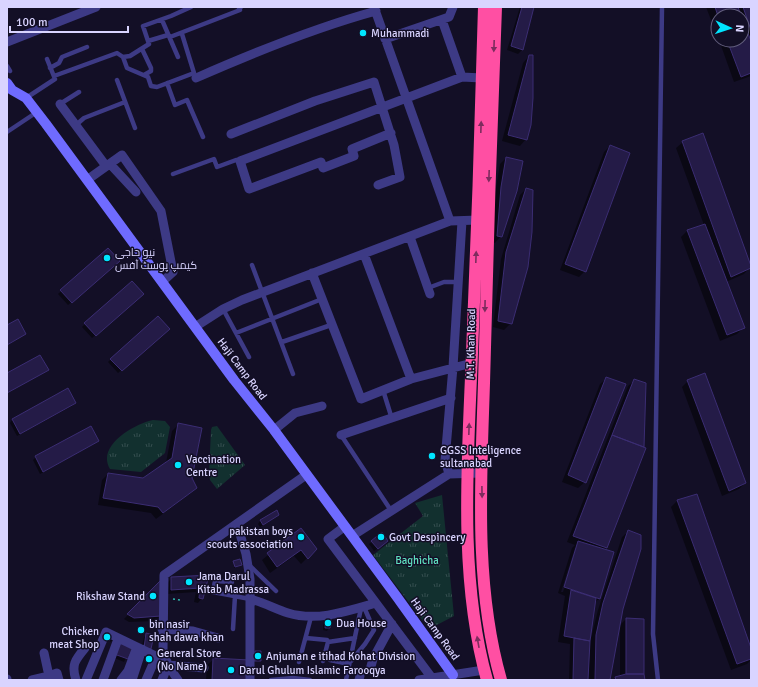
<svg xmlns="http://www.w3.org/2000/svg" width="758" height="687" viewBox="0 0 758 687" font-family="Signika,Cairo,sans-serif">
  <defs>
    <pattern id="grass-tufts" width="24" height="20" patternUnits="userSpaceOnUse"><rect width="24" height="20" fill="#12302f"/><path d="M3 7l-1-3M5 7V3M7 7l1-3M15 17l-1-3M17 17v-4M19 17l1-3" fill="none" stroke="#344d4e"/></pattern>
  </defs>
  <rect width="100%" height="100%" fill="#130f26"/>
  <!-- grass -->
  <path fill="url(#grass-tufts)" d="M153 420 165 421 170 427 165 453 141 472 110 469C96 446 134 424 153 420Z
    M217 426 245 465 217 489 210 480 209 474 211 430 212 427Z
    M442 495 454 616 429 629 373 555 423 516 415 503Z"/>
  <!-- shadow -->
  <path fill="#0007" fill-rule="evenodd" d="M520 7H533L523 49 518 54 507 50Z
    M706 7H751V76L734 82 719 40H742V16H718V38Z
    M529 56 526 139 520 146 502 141 523 63Z
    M683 142 750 267 744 274 726 282 743 328 737 334 720 341 681 237 687 231 704 225 676 148Z
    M610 146 585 271 579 277 560 270 604 152Z
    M506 158 501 236 495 243 492 242 495 194 500 164Z
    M526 189 511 323 504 330 493 327 501 259 520 195Z
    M108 249 116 264 68 305 58 294Z
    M140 297 92 338 82 327 85 324Z
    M7 327 25 334 7 345Z
    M165 332 118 373 108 362 111 359Z
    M607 378 585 482 578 488 562 482 600 384Z
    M635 380 645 384 643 448 606 548 604 550 613 553 599 599 594 603 590 638H591L598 610 622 537 629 531 622 609 609 680H569L570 644 558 642 565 596 558 593 572 548 575 545 567 542 628 386ZM575 548H577L563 592H561Z
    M688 381 745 483 739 489 722 496 682 387Z
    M68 390 75 403 72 406 17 436 10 423 12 420Z
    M178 425 191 478 196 488 189 494 156 519 151 513 98 505 102 480 108 474 143 479 166 463 172 431Z
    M91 427 98 440 95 443 40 474 33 460 36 457Z
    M696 495 751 651V660L747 664 731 670 671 507 677 501Z
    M276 512 278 515 260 527 258 524 260 521Z
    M300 529 316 549 301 564 294 556 270 573 262 560Z
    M372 542 384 544 374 551 369 544Z
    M234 562 241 565 234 568Z
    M207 576 202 598 198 603 194 602 196 592 167 594V583L172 578Z
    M157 585 160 616 155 621 129 622 124 619Z
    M626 619 644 680H614L620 677V625Z
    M326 620 329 628 327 631 323 630V623Z
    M147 635 153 636 141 650 144 637Z
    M110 638 113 639 111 642 108 640Z
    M131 648 124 662 112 657Z
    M214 659 248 680H206L207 665Z"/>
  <!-- building -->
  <path fill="#241b47" stroke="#3b2d73" d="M522 7H534L523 50 511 46Z
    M715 7H738L741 16H718Z
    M743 7H751V30Z
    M742 18 751 41V73L741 77 727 40H742Z
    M529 55H533V98L531 125 527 140 508 135Z
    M703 133 751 266V268L731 277 682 141Z
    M610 145 630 153 586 272 565 264Z
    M506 157 523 161 517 191 502 237 497 236 501 187Z
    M526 188 533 190 532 232 528 267 512 324 498 321 506 252Z
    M705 224 745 328 727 335 687 230Z
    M108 248 120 261 72 303 60 290Z
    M132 281 144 294 96 336 84 323Z
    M158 316 170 329 122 371 110 359Z
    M18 319 26 334 7 345V325Z
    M40 355 49 370 7 393V373Z
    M705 373 746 483 729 491 687 380Z
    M606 377 626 384 586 483 568 475Z
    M634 379 646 383 644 447 612 435Z
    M68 388 76 403 20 434 12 419Z
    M178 423 202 428 192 478 197 488 163 513 158 507 103 498 108 473 143 478 172 458Z
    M91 426 99 441 43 472 35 456Z
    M612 435 646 448 607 548 573 536Z
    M697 494 751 648V659L737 664 677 500Z
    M277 510 279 515 263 525 260 520Z
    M301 528 317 549 308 559 301 550 277 567 267 553Z
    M628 530 641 535V549L623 609 610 680H595L596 635 603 603Z
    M382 532 388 541 378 549 371 541Z
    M578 541 614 552 600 599 564 587Z
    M240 559 242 565 235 567 233 561Z
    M209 575 203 599 199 598 200 588 171 590V577Z
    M162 579 161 616 134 618 127 614Z
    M571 590 596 598 590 641 564 636Z
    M626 618 644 619V674H626Z
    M326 619H331L330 628H325Z
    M146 633 154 635 151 649 144 648Z
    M574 638 590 641 588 680H573Z
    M119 642 133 648 128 659 114 654Z
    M255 651H261V661H254Z
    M148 655 152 657 150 663 145 661Z
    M213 658 249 660V680H212Z
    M626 674H644L645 680H616L615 677Z"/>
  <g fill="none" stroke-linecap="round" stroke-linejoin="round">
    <!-- path -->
    <path stroke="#2fb8b0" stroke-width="1.5" stroke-dasharray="2 3" stroke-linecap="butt" d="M173 599 180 600"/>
    <!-- lane -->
    <path stroke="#3d3a85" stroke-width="4.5" d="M162 20 178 57
      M170 37 240 10 239 8 241 7
      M148 41 143 26 171 16 191 7
      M142 49 151 68V71L144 75
      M123 57 127 68 148 77 151 86 157 87 194 73 182 34
      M7 66 10 71
      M50 68 59 63 62 57 87 47
      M54 76 117 53 123 57 130 56 149 44 148 41 168 35
      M117 80 135 128
      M167 83 175 105 187 100 203 137
      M26 98 55 79 47 59
      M60 104 79 92
      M76 125 84 118 125 102
      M7 132 37 112
      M173 174 214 159 217 167 236 160 240 161
      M252 265 293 374
      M428 288 444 282H459
      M223 309 249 357
      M236 333 322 299
      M282 342 331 325
      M383 390 392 419
      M341 435 392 512
      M249 565 276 591
      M232 582 215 581 213 592 250 599
      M233 629 235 596
      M306 638 327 640 328 642
      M330 660 349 664
      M323 661 328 642 355 638
      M351 661 365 644 374 630 364 607
      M299 662 311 617
      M271 680 293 678 310 680
      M346 680 361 608
      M658 680 653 634 662 7"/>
    <!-- street -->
    <path stroke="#3d3a85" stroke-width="9" d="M374 7 450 221
      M442 20 462 77
      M385 39 449 17 453 7
      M7 42 96 7
      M196 78C255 52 314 28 376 11
      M60 104 106 166
      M391 133 352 149 354 156 323 168 321 162 249 189 240 161 462 77 482 78
      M231 134 315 101 374 82 394 145 400 177 378 185
      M110 164 136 192
      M87 180 122 155 161 211 173 272 162 282
      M410 237 430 294
      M364 254 411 379 472 363
      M312 273 361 399 411 379
      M195 327 223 309 242 300 450 221 478 220
      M274 430 295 413 322 406
      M341 435 451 398
      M449 474 445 460 453 367 462 221
      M237 524 246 554 250 579V680
      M344 527 328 539 432 678
      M352 536 449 474 481 473
      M250 599C263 602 275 609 288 613 317 622 348 611 376 603
      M162 629 193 631 218 638
      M370 670 373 659 392 624
      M49 676 57 673 59 680
      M7 679V680
      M32 680 49 676 44 653
      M76 680C71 665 75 660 85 648
      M86 680 106 632 166 661
      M103 680 118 639
      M121 680 128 671 137 647
      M132 680 142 649
      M146 680 156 657
      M162 680 168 665 204 668
      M178 680 169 667 163 652 164 575 306 475
      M359 680 360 676
      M419 680 484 670"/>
    <!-- secondary -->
    <path stroke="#6f6bff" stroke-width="10" d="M7 83 12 90 26 98 46 124 234 380 274 430 397 597 453 675"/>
    <!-- highway -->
    <path stroke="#ff4fa3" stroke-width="12" d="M484 7C481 122 477 238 472 353 468 458 458 577 487 680
      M496 7C491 132 487 258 484 383 481 480 474 586 501 680"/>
  </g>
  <!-- one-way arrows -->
  <defs><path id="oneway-solid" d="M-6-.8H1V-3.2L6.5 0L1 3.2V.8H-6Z"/></defs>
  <g fill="#7d2c5e">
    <use href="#oneway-solid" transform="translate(494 46) rotate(92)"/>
    <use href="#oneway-solid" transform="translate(481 127) rotate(-88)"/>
    <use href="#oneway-solid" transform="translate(489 176) rotate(92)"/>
    <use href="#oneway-solid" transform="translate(476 257) rotate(-88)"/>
    <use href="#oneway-solid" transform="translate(485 306) rotate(91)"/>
    <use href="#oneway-solid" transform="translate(469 429) rotate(-88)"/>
    <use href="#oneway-solid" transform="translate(482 492) rotate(89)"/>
    <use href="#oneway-solid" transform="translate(478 642) rotate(-100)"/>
  </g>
  <!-- markers -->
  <g fill="#00e5ff" stroke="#130f26" stroke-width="1.5">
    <circle cx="363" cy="33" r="4"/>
    <circle cx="107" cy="258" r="4"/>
    <circle cx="432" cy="456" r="4"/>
    <circle cx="178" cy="465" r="4"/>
    <circle cx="301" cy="537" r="4"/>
    <circle cx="381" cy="537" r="4"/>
    <circle cx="189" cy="582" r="4"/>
    <circle cx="153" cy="596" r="4"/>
    <circle cx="328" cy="623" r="4"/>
    <circle cx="141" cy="630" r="4"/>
    <circle cx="107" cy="637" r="4"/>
    <circle cx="258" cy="656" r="4"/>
    <circle cx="149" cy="659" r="4"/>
    <circle cx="231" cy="670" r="4"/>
  </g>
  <g text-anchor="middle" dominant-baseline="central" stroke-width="3" stroke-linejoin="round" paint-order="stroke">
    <!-- poi labels -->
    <g font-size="11" fill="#d9d4ff" stroke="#130f26" text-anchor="start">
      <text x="371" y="33">Muhammadi</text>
      <text x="115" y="252">نیو حاجی<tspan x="115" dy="13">کیمپ پوسٹ آفس</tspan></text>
      <text x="440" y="450">GGSS Inteligence<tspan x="440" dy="13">sultanabad</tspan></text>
      <text x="186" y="459">Vaccination<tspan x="186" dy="13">Centre</tspan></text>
      <text x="293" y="531" text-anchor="end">pakistan boys<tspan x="293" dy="13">scouts association</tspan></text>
      <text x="389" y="537">Govt Despincery</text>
      <text x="197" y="576">Jama Darul<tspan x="197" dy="13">Kitab Madrassa</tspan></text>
      <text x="145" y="596" text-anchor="end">Rikshaw Stand</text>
      <text x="336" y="623">Dua House</text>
      <text x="149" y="624">bin nasir<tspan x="149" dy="13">shah dawa khan</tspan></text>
      <text x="99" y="631" text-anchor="end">Chicken<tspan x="99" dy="13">meat Shop</tspan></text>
      <text x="157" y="653">General Store<tspan x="157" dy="13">(No Name)</tspan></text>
      <text x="266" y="656">Anjuman e itihad Kohat Division</text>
      <text x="239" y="670">Darul Ghulum Islamic Farooqya</text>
    </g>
    <!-- street labels -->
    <g font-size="11" fill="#d9d4ff" stroke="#130f26">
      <text transform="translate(471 344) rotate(-89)">M.T. Khan Road</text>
      <text transform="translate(242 369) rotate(53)">Haji Camp Road</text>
      <text transform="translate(435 629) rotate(54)">Haji Camp Road</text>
    </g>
    <!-- park labels -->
    <g font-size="11" fill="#5fe0c0" stroke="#130f26">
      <text x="417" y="560">Baghicha</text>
    </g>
  </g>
  <!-- border -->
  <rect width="758" height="687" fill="none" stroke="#d9d4ff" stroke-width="16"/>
  <!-- north arrow -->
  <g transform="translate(730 28) rotate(93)"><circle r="19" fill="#130f26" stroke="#625e7d"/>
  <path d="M0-3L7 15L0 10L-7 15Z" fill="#00e5ff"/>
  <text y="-6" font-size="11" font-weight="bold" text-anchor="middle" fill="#d9d4ff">N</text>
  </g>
  <!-- scale -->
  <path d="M10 26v6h118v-6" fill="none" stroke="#d9d4ff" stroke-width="2"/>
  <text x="16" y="26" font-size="12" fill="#d9d4ff" stroke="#130f26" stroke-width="3" paint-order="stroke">100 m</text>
</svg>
